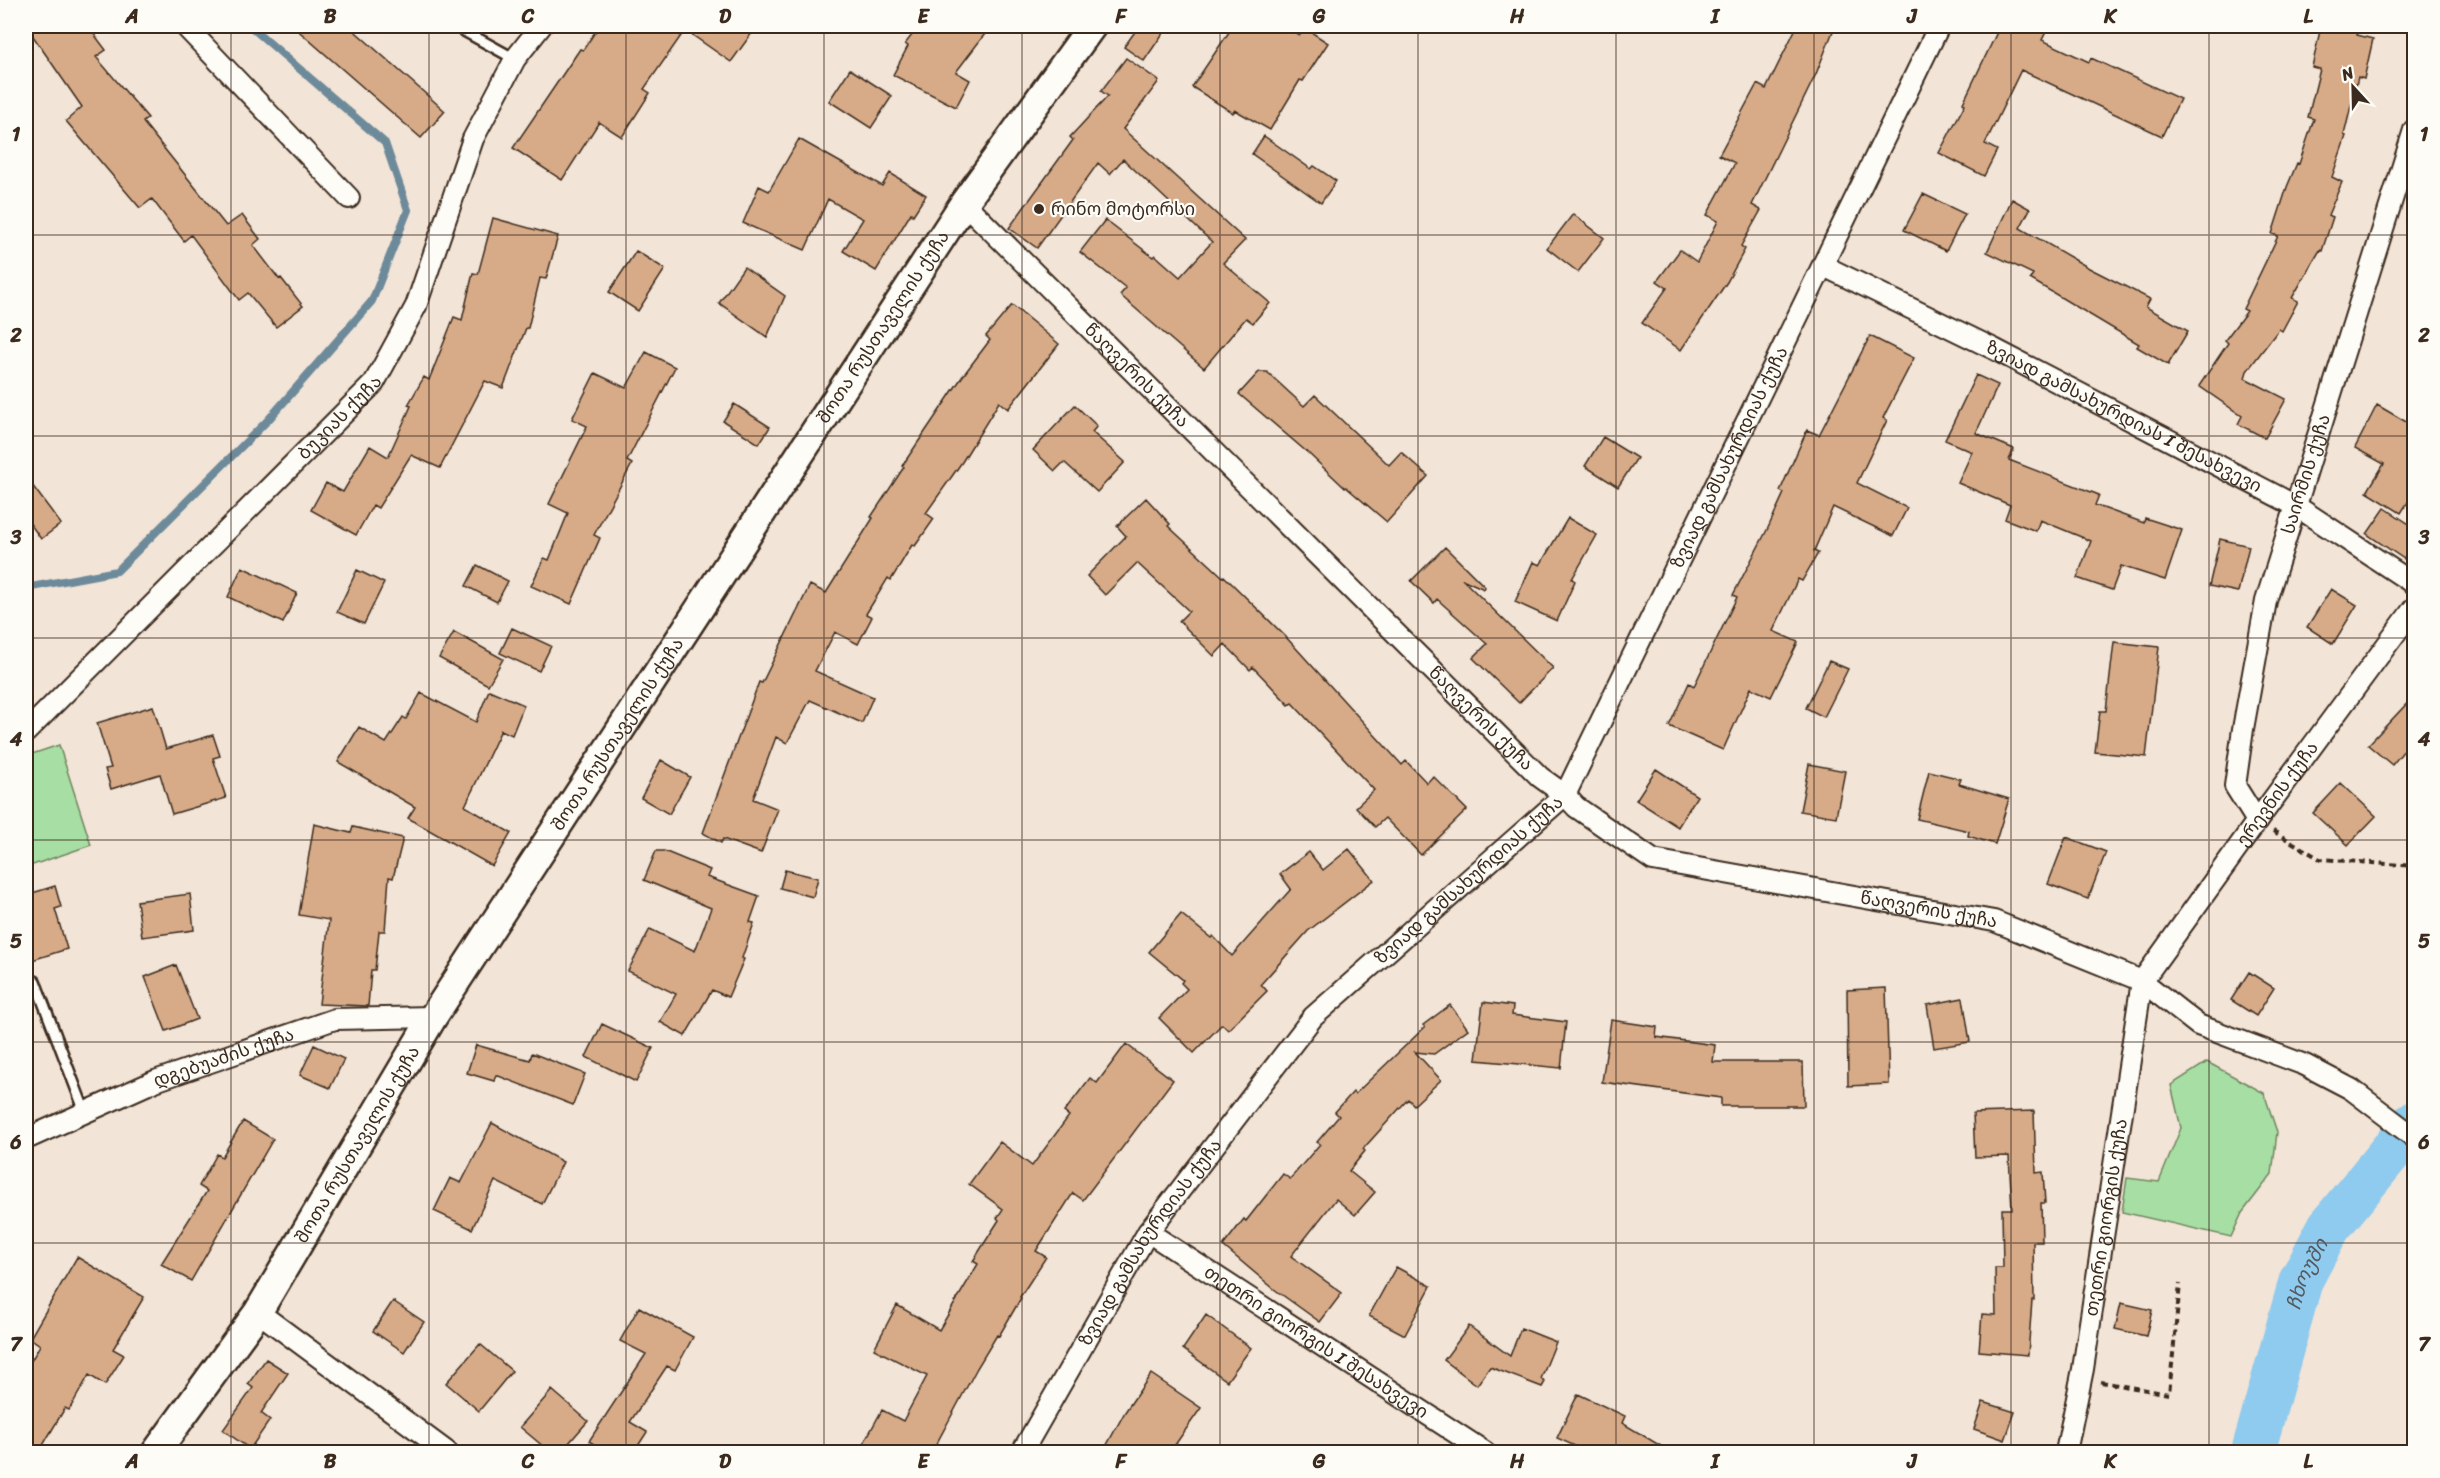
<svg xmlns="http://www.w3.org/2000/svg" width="2440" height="1478" viewBox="0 0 2440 1478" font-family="Sriracha,'Noto Sans Georgian',sans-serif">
  <rect width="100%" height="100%" fill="#f2e4d6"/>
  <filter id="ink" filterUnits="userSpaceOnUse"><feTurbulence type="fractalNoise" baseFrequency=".0167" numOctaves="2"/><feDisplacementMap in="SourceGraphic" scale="12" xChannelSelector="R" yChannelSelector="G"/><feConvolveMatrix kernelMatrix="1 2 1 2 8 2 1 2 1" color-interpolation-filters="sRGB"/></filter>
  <g filter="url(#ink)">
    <!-- green -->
    <path fill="#a6dea3" stroke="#708460" stroke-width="1.5" d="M59 745 91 845 27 867 26 756Z
      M2207 1062 2264 1093 2277 1132 2272 1174 2242 1213 2231 1237 2122 1212 2127 1178 2159 1182 2181 1128 2171 1085Z"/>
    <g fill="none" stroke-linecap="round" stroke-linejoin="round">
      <!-- stream -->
      <path stroke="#6d8a9b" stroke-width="8" d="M26 588 117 571 269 419 372 301 408 210 385 143 250 26"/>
      <!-- river -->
      <path stroke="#8fcaef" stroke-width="44" id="s1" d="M2253 1452 2301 1280 2329 1227 2414 1123"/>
    </g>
    <!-- building -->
    <path fill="#d7ab88" stroke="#3b2a1e" stroke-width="1.5" d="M26 26H88L106 50 96 57 148 118 143 122 226 226 242 215 260 239 253 245 279 279 281 278 303 306 276 327 248 293 239 300 191 235 184 241 152 199 140 208 66 121 82 107Z
      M293 26H349L445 111 421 138Z
      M599 26H757L731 62 685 30 644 89 650 93 622 137 599 122 562 180 513 148 580 49 583 50Z
      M919 26H991L956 72 970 80 956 107 893 75 908 46 905 44Z
      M1139 26H1168L1144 61 1124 47Z
      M1233 26H1285L1300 35 1305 28 1328 43 1303 81 1300 80 1270 130 1235 110 1233 113 1192 87Z
      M1797 26H1835L1816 74 1752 205 1761 210 1741 246 1745 249 1727 282 1681 350 1642 323 1667 288 1657 281 1680 250 1697 262 1718 221 1707 215 1735 163 1719 155 1757 84 1766 89Z
      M2000 26H2049L2042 40 2089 62 2091 58 2180 99 2162 136 2021 70 1985 144 1997 150 1984 176 1939 153 1965 104 1963 103Z
      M2321 26H2361L2357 35 2373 39 2364 79 2358 77 2344 135 2346 136 2332 177 2342 182 2328 215 2333 217 2322 251 2320 250 2292 298 2298 301 2282 331 2279 329 2247 371 2245 378 2286 399 2265 438 2238 424 2242 416 2199 386 2228 343 2225 340 2247 311 2243 309 2278 236 2272 234 2287 187 2297 163 2299 164 2314 119 2308 117 2320 69 2312 67Z
      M1126 58 1159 81 1123 129 1245 240 1223 263 1270 303 1253 323 1246 318 1204 368 1120 295 1126 288 1080 252 1105 220 1153 257 1155 255 1180 277 1212 242 1123 159 1110 174 1098 163 1037 248 1009 228 1073 140 1070 137 1108 96 1101 91Z
      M850 69 892 96 871 128 829 101Z
      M1264 136 1311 169 1314 166 1336 181 1321 203 1252 154Z
      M799 139 882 186 890 173 926 195 913 215 911 213 876 271 843 251 863 219 828 199 805 250 743 223 759 186 769 191Z
      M1923 194 1965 214 1946 251 1904 230Z
      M2012 199 2030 209 2020 228 2089 268 2150 299 2146 307 2188 331 2168 365 2137 347 2139 344 2030 279 2033 274 1987 252Z
      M1573 214 1604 238 1578 272 1547 248Z
      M493 218 558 236 546 279 540 278 528 328H526L503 388 485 381 440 468 411 455 378 508 373 505 356 535 311 510 326 483 343 492 370 446 388 457 411 406 408 405 424 377 429 380 454 317 462 320 473 273 478 274Z
      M636 251 665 269 638 311 609 292Z
      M744 267 785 296 767 337 719 303Z
      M1012 305 1059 344 1008 409 999 402 962 462 926 513 934 519 915 546 912 545 891 580 888 578 866 614 872 617 858 644 835 632 815 671 873 697 862 723 810 700 787 743 776 737 753 799 778 809 761 853 723 839 721 843 703 833 759 682 762 683 810 585 826 593 873 518 871 517 904 467 902 466 962 377 990 340 986 336Z
      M1870 336 1914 358 1883 418 1887 420 1857 483 1907 508 1893 536 1833 507 1814 551 1818 553 1802 581 1798 579 1773 631 1798 642 1771 697 1751 688 1723 750 1669 726 1689 683 1694 686 1737 597 1733 595 1768 528 1784 493 1780 491 1807 430 1819 435Z
      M646 352 675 367 627 461 632 464 594 535 600 538 571 604 531 586 544 558 549 560 568 513 549 504 587 426 572 419 595 373 626 388Z
      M1259 372H1267L1304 406 1315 395 1389 465 1401 452 1428 476 1387 522 1346 487 1345 488 1308 453 1239 394Z
      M1976 375 1998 385 1976 433 2014 449 2009 460 2099 495 2095 505 2144 523 2145 518 2182 530 2165 580 2121 566 2112 590 2077 578 2091 541 2040 520 2036 531 2005 519 2010 505 1958 483 1972 452 1945 440Z
      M734 404 770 427 759 444 723 421Z
      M1075 405 1097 426 1092 432 1125 462 1097 492 1064 462 1055 471 1033 450Z
      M2377 405 2415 427V491L2401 513 2367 492 2384 464 2355 448Z
      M1603 437 1637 458 1618 487 1585 466Z
      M26 477 61 524 41 539 26 518Z
      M1146 498 1170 524 1168 526 1223 577 1224 576 1285 636 1402 765 1406 761 1427 783 1433 776 1467 810 1421 855 1385 818 1375 827 1356 807 1374 790 1292 703 1289 705 1253 667 1250 670 1225 644 1214 656 1179 621 1189 611 1137 563 1105 595 1087 576 1126 536 1117 526Z
      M2385 508 2415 528V544L2404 559 2367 534Z
      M1568 518 1597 535 1572 579 1575 581 1557 621 1515 602 1533 562 1540 565Z
      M2220 539 2249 546 2238 592 2209 586Z
      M1445 547 1485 587 1484 589 1462 579 1553 668 1519 703 1473 658 1487 644 1437 599 1434 603 1411 581Z
      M477 565 508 581 497 602 466 586Z
      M242 567 297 593 283 623 228 597Z
      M357 570 384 583 364 624 337 612Z
      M2331 589 2357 605 2333 644 2307 627Z
      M512 628 551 646 539 671 500 653Z
      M454 632 503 659 488 685 439 658Z
      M2114 642 2159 647 2146 757 2095 752 2100 711H2106Z
      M1829 661 1848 669 1824 717 1806 708Z
      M489 690 524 705 512 735 501 730 465 806 511 833 492 866 408 818 415 807 338 762 359 727 386 743 403 717 406 719 421 693 476 722Z
      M2415 695V737L2392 765 2368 745Z
      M153 706 166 749 213 735 220 756 213 758 226 798 172 814 160 774 111 789 105 769 111 768 97 723Z
      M661 760 690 777 669 814 641 798Z
      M1809 764 1845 771 1836 817 1800 811Z
      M1656 769 1697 796 1678 827 1636 800Z
      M1929 771 1961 779 1959 784 2009 799 1995 844 1968 836 1969 831 1917 819Z
      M2341 783 2376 816 2348 845 2313 813Z
      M314 824 351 833 353 827 403 838 393 878 389 877 385 931H379L375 970H371L368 1006 319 1004 329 920 299 915Z
      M2066 837 2106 852 2088 899 2048 884Z
      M1349 849 1374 880 1308 931 1261 984 1267 991 1228 1030 1222 1024 1194 1053 1159 1018 1187 989 1181 983 1183 980 1149 952 1181 914 1211 938 1213 936 1232 956 1291 889 1280 874 1309 852 1323 870Z
      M656 851H664L710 870 707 877 759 896 750 922 754 923 742 958 744 959 728 997 712 990 685 1036 660 1022 676 994 628 971 650 929 695 951 711 908 644 880Z
      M785 870 818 878 813 897 780 888Z
      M55 886 61 907 55 909 67 949 26 962V895Z
      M190 894 194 930 142 937 137 901Z
      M176 965 197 1019 166 1031 145 977Z
      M2249 972 2274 988 2256 1016 2231 1000Z
      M1886 988 1889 1084 1848 1086 1847 990Z
      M1963 998 1970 1042 1934 1048 1927 1005Z
      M1483 1002 1513 1006 1512 1015 1566 1022 1561 1068 1476 1060Z
      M1450 1005 1468 1029 1434 1054 1415 1052 1441 1080 1414 1105 1408 1099 1363 1149 1365 1151 1349 1171 1375 1192 1355 1215 1336 1199 1291 1256 1342 1293 1320 1322 1274 1289 1223 1246 1244 1219 1246 1221 1283 1174 1290 1179 1320 1144 1317 1142 1339 1116 1335 1112 1353 1092 1355 1094 1425 1027 1423 1025Z
      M1611 1020 1657 1027 1656 1037 1715 1045 1713 1062H1803L1804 1106H1721V1098L1602 1082Z
      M602 1024 653 1048 636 1082 586 1057Z
      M1126 1044 1173 1080 1083 1200 1073 1193 1036 1251 1046 1257 1020 1297 1021 1298 999 1336 997 1335 977 1368 932 1452H859L882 1410 903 1421 927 1376 874 1349 897 1305 939 1330 978 1264 973 1261 999 1220 997 1218 1003 1209 969 1184 1000 1142 1032 1166 1069 1116 1064 1112 1090 1078 1097 1083Z
      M314 1045 344 1059 330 1088 300 1075Z
      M476 1045 530 1060 532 1053 585 1074 573 1105 496 1075 494 1081 467 1073Z
      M2034 1111 2036 1173 2043 1172 2045 1203H2041L2042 1242H2033L2034 1300H2032L2028 1355 1979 1351 1982 1314 1996 1315 1995 1268H2003L2002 1209H2012L2009 1156 1975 1157 1973 1113Z
      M243 1121 273 1139 191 1281 161 1264 207 1191 199 1186 217 1154 222 1157Z
      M492 1123 563 1162 542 1204 495 1181 472 1229 434 1211 450 1178 461 1183Z
      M77 1257 144 1297 113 1349 124 1355 105 1385 89 1375 69 1410 65 1408 39 1452H26V1370L40 1345 30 1338Z
      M1396 1267 1431 1286 1405 1335 1369 1316Z
      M393 1301 424 1322 404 1352 373 1331Z
      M2121 1303 2152 1310 2146 1336 2115 1329Z
      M639 1307 693 1337 675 1370 667 1366 630 1422 647 1432 634 1452H606L589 1441 646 1354 620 1341Z
      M1206 1315 1251 1348 1227 1381 1183 1349Z
      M1469 1326 1510 1356 1521 1328 1556 1342 1541 1379 1545 1382 1542 1387 1490 1367 1477 1385 1444 1360Z
      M480 1344 512 1371 479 1411 446 1383Z
      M266 1359 288 1373 261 1413 270 1420 250 1449 223 1430 253 1388 248 1384Z
      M1151 1374 1201 1408 1170 1452H1103L1125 1412Z
      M552 1390 588 1421 561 1452H550L520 1427Z
      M1578 1394 1625 1416 1622 1423 1671 1452H1588L1557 1438Z
      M1983 1402 2015 1412 2005 1440 1974 1429Z"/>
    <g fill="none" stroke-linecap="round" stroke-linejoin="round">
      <defs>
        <path id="service" d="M455 26 515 59
          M35 981 85 1112"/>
        <g id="minor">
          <path d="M185 26 349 198"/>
          <path id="s2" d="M964 203 1540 777 1565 795 1576 807 1653 860 1994 921 2142 981 2198 1025 2305 1065 2351 1089 2414 1137"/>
          <path id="s3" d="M1826 263 1832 270 1994 349 2296 506 2414 584"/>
          <path id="s4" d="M26 732 374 383 416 306 473 139 515 59 541 26"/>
          <path id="s5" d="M2257 821 2235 786 2243 729 2266 601 2414 130"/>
          <path id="s6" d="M26 1139 155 1081 335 1019 433 1017"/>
          <path id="s7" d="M1148 1232 1485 1452"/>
          <path d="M258 1312 447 1452"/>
          <path id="s8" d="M1022 1452 1148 1232 1313 1017 1565 795 1939 26"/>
          <path id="s9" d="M2066 1452 2083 1369 2142 981 2257 821 2414 608"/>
        </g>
        <g id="secondary">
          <path id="s10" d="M156 1452 258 1312 433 1017 964 203 1092 26"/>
        </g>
      </defs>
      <!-- service casing -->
      <use href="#service" stroke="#3b2a1e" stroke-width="14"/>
      <!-- minor casing -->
      <use href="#minor" stroke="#3b2a1e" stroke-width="24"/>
      <!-- secondary casing -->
      <use href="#secondary" stroke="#3b2a1e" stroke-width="32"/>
      <!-- path -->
      <path stroke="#3b2a1e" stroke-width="4" stroke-dasharray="6 4.5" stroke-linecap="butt" d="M2273 831 2320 859 2414 866
        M2101 1382 2169 1394 2180 1284"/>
      <!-- service -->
      <use href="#service" stroke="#fdfcf7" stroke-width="9"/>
      <!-- minor -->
      <use href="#minor" stroke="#fdfcf7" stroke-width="20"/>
      <!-- secondary -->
      <use href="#secondary" stroke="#fdfcf7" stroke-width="27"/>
    </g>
  </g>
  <!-- grid -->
  <path fill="none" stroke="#3b2a1e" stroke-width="1.5" stroke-opacity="0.55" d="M231 26V1452M429 26V1452M626 26V1452M824 26V1452M1022 26V1452M1220 26V1452M1418 26V1452M1616 26V1452M1814 26V1452M2011 26V1452M2209 26V1452M26 235H2414M26 436H2414M26 638H2414M26 840H2414M26 1042H2414M26 1243H2414"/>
  <!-- markers -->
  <circle fill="#3b2a1e" stroke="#fdfcf7" stroke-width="2" cx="1039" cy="209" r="6"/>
  <g text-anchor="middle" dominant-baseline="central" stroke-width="4.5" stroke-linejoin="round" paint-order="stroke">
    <!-- poi labels -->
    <g font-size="18" fill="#3b2a1e" stroke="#fdfcf7" text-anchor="start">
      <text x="1051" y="209">რინო მოტორსი</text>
    </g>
    <!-- street labels -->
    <g font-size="18" fill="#3b2a1e" stroke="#fdfcf7">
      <text stroke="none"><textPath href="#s10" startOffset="1340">შოთა რუსთაველის ქუჩა</textPath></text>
      <text stroke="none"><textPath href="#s2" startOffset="244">წაღვერის ქუჩა</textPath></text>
      <text stroke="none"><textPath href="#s4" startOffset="444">ბუკიას ქუჩა</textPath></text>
      <text stroke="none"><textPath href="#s3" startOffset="336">ზვიად გამსახურდიას I შესახვევი</textPath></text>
      <text stroke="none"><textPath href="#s8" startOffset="1236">ზვიად გამსახურდიას ქუჩა</textPath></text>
      <text stroke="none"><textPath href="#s5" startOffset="362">საირმის ქუჩა</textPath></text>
      <text stroke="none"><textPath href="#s2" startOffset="730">წაღვერის ქუჩა</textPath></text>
      <text stroke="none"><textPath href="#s10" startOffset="854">შოთა რუსთაველის ქუჩა</textPath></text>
      <text stroke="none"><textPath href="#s9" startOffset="708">ერევნის ქუჩა</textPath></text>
      <text stroke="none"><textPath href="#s8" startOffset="732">ზვიად გამსახურდიას ქუჩა</textPath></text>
      <text stroke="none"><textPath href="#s2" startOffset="1234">წაღვერის ქუჩა</textPath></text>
      <text stroke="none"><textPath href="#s6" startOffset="214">დგებუაძის ქუჩა</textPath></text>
      <text stroke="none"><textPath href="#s10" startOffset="368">შოთა რუსთაველის ქუჩა</textPath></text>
      <text stroke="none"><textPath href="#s9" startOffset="238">თეთრი გიორგის ქუჩა</textPath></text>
      <text stroke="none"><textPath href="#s8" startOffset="246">ზვიად გამსახურდიას ქუჩა</textPath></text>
      <text stroke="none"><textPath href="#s7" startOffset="201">თეთრი გიორგის I შესახვევი</textPath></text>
    </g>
    <!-- water labels -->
    <g font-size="20" font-style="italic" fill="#545a5d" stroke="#fdfcf7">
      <text stroke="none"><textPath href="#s1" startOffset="186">ჩხოუში</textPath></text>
    </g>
  </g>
  <!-- margin -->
  <rect width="2440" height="1478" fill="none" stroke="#fdfcf7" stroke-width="66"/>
  <!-- north arrow -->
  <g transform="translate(2353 87) rotate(338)" stroke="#fdfcf7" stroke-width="4.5" paint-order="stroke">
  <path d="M0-4.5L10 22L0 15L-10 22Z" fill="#3b2a1e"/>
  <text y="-9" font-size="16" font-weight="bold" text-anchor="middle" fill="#3b2a1e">N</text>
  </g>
  <rect x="33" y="33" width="2374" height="1412" fill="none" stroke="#3b2a1e" stroke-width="2"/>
  <g font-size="20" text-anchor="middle" font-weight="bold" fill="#3b2a1e">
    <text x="132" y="23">A</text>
    <text x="330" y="23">B</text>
    <text x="528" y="23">C</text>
    <text x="725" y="23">D</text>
    <text x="923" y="23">E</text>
    <text x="1121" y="23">F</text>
    <text x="1319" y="23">G</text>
    <text x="1517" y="23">H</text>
    <text x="1715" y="23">I</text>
    <text x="1912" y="23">J</text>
    <text x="2110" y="23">K</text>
    <text x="2308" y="23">L</text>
    <text x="16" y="141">1</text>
    <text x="2424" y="141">1</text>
    <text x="16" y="342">2</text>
    <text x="2424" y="342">2</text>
    <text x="16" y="544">3</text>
    <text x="2424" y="544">3</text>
    <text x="16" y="746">4</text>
    <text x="2424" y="746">4</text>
    <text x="16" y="948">5</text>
    <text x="2424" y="948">5</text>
    <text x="16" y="1149">6</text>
    <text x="2424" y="1149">6</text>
    <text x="16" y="1351">7</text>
    <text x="2424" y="1351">7</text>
    <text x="132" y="1468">A</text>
    <text x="330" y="1468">B</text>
    <text x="528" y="1468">C</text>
    <text x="725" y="1468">D</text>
    <text x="923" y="1468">E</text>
    <text x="1121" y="1468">F</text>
    <text x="1319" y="1468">G</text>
    <text x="1517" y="1468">H</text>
    <text x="1715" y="1468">I</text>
    <text x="1912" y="1468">J</text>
    <text x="2110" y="1468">K</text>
    <text x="2308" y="1468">L</text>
  </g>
</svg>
